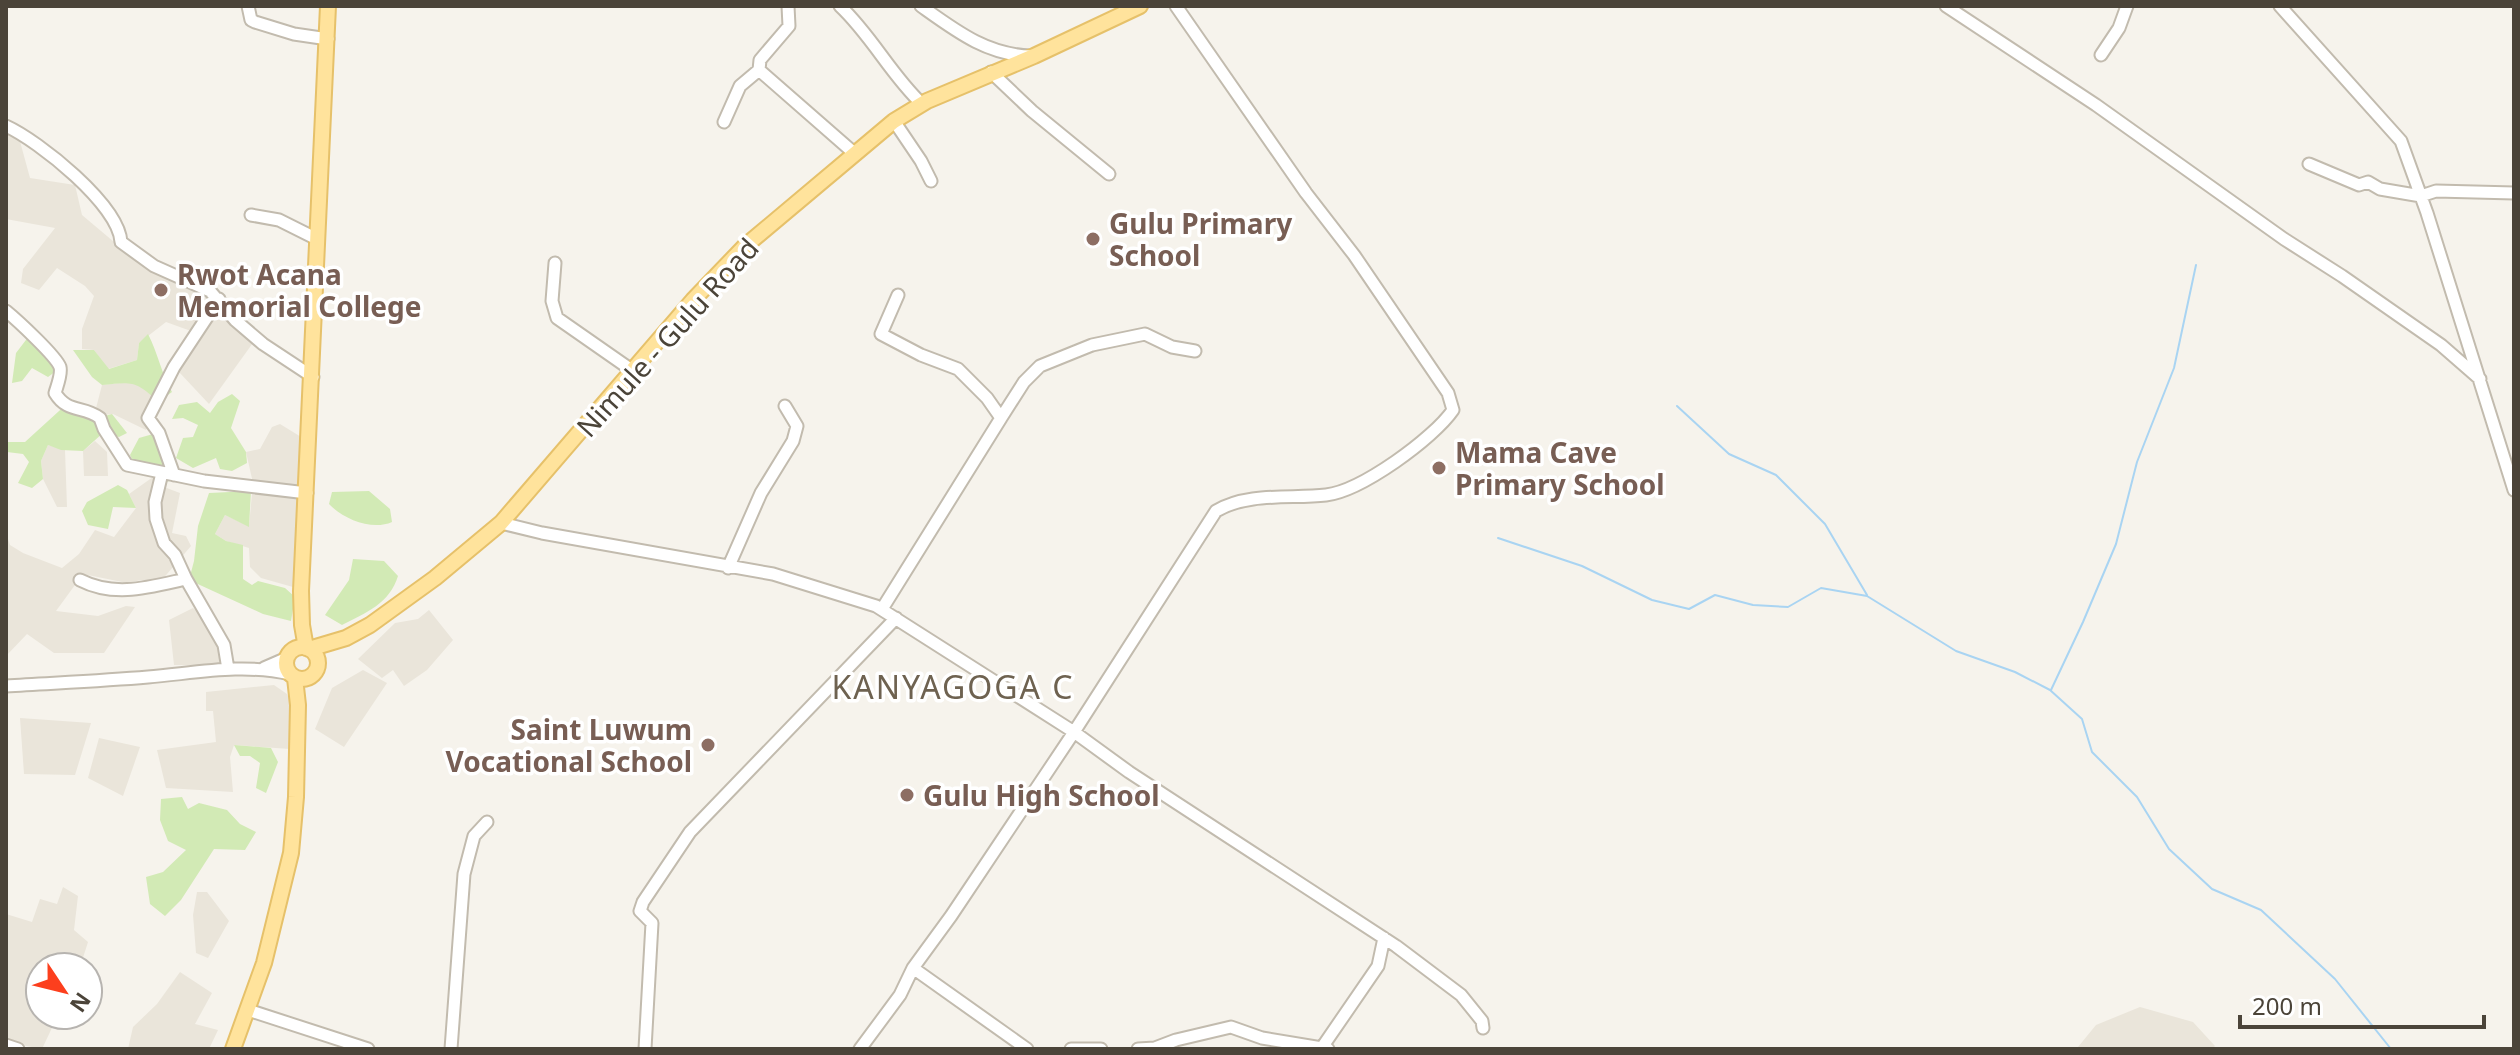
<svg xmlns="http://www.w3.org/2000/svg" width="2520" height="1055" viewBox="0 0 2520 1055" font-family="'Noto Sans',sans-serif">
  <rect width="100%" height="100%" fill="#f6f3ec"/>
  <!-- residential -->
  <path fill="#eae5da" d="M6 133 18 134 30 178 75 185 82 215 139 263 214 298 255 340 209 404 179 372 202 335 166 322 139 343 137 360 108 369 94 350 82 349V329L94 296 85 286 57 268 39 290 21 283 23 269 55 228 6 219Z
    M131 382 142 386 158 402 146 430 113 414 94 416 102 385Z
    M280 424 306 440 300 589 261 578 250 567 249 548 226 541 215 534 225 515 249 526 253 483 246 452 260 449 272 427Z
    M95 441 107 452 108 476H84L83 451Z
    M48 445 65 450 67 507H57L43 479 41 461Z
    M153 477 164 487 180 493 172 533 186 536 191 546 161 581 141 580 127 583 83 574 56 611 98 616 126 606 135 607 104 653H54L27 634 6 656V533L10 545 23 553 62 568 79 554 95 530 114 537 136 508 129 494Z
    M193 608 209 622 222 641 219 665H174L169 620Z
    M429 610 453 640 427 670 404 686 393 670 382 678 358 659 395 623 418 619Z
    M363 670 387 683 344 747 315 729 332 688Z
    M274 685 287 694 294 709 290 749 234 745 230 757 233 792 166 788 157 750 216 742 213 711H206V692Z
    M20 718 91 723 75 775 24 774Z
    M99 738 140 747 123 796 88 778Z
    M63 887 78 896 74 930 88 942 80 967H40V1015H58L42 1049 6 1042V914L32 922 40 899 57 904Z
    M197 892H207L229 921 208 958 196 953 193 915Z
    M180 972 212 993 195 1024 218 1030 209 1049H128L133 1027 157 1004Z
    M2140 1007 2193 1022 2215 1046 2212 1049 2078 1047 2096 1025Z"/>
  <!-- green -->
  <path fill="#d2eab5" d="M148 334C158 353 161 373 172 392L158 402C136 380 131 382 102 385L92 377 73 350H94L109 369 137 360 139 343Z
    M29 336 50 357 56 371 48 377 32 368 22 381 12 383 16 353Z
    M232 394 240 401 231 428 246 452 247 463 232 471 220 469 216 458 193 468 176 458 183 438 193 437 198 425 183 418 172 419 179 405 197 402 210 413 218 402Z
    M70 401 101 417 112 414 127 433 119 437 104 432 83 451 61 450 48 445 41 461 43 479 32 488 18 483 29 462 23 454 7 452 6 442H25Z
    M153 434 162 436 170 462 171 481 161 482 154 469 135 465 130 455 139 438Z
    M118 485 127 490 136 508 113 507 108 529 88 525 82 511 87 502Z
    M251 491 249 527 225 515 215 534 226 541 243 545V579L252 585 258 581 285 588 295 597 291 621 263 614 189 580 194 561 198 526 209 493Z
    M369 491 390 509 392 522C372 531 343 519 329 504L332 492Z
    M353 559 384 561 398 576C390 603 366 613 342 625L325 615 349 580Z
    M234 745 271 748 278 762 266 793 256 788 260 763 250 756H240Z
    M182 797 188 809 199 803 227 810 240 824 256 832 245 850 214 849 181 900 165 916 150 904 146 877 163 872 186 850 168 841 160 820 161 799Z"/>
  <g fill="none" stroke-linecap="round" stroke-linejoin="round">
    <!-- stream -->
    <path stroke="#a9d4f2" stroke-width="2" d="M1677 406 1729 454 1776 475 1825 524 1867 595
      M1498 538 1582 566 1652 600 1689 609 1715 595 1753 605 1788 607 1821 588 1867 596 1956 651 2015 672 2050 690 2082 719 2092 752 2137 797 2169 849 2212 889 2261 910 2335 979 2391 1049
      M2051 690 2083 622 2116 544 2137 462 2174 368 2196 265"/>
    <defs>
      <path id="minor" d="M248 6 251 20 255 22 294 34 328 39
        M788 6 789 26 760 60 759 70 854 153
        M840 6C872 36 891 75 922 104
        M921 6C956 31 987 55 1031 56
        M1946 6 2096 105 2284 239 2342 276 2441 345 2480 379
        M2280 6 2401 141 2427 213 2514 490
        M2101 55 2119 28 2127 6
        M991 72 1032 111 1109 174
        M894 121 921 161 931 181
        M724 122 740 86 759 70
        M6 126C39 141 119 205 121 242L154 266 210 291 235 320 263 344 313 377
        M2309 164 2359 185 2368 182 2380 189 2421 196 2436 191 2514 193
        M251 215 279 220 317 239
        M555 263 552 301 557 318 633 371
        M6 311C17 320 56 356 60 367 62 374 57 386 55 393 68 414 83 405 100 418L104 429 127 465 204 481 307 493
        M1001 418 1024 382 1040 366 1092 345 1145 334 1172 347 1195 351
        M162 473 155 502 156 519 164 543 175 555 186 579
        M174 475 159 433 148 418 174 367 219 299
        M501 523 542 533 773 574 876 606 1074 732 1129 772 1396 946 1461 995 1482 1021 1483 1028
        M728 568 761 493 793 441 797 426 785 406
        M80 580C115 598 150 587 186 579L224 645 228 669
        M882 609 1001 418 987 398 958 369 921 355 881 334 898 295
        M264 668 287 658
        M6 686C53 683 101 681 148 677 196 673 242 663 290 674
        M913 968 1027 1049
        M248 1010 368 1049
        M6 1045 18 1049
        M1323 1046 1378 966 1384 938
        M451 1049 464 874 474 836 487 822
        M645 1049 652 923 640 911 643 902 690 832 896 618
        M860 1049 900 995 913 968 951 916 1074 732 1216 511C1248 492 1291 499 1326 495 1361 491 1433 439 1453 410L1448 393 1354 255 1306 193 1176 6
        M1071 1049H1101
        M1138 1049 1155 1048 1176 1040 1231 1027 1262 1038 1328 1049"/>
      <path id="major" d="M286 663a16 16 0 1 1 32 0a16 16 0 1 1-32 0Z
        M306 648 302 625 301 591 328 6
        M309 649 346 638 370 625 435 578 501 523 693 300 744 247 894 121 927 101 1034 56 1140 6
        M233 1049 264 963 291 853 296 797 298 705 295 678"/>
    </defs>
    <!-- minor casing -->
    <use href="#minor" stroke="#c2bbae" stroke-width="15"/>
    <!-- major casing -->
    <use href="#major" stroke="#e6c16a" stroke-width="18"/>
    <!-- minor -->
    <use href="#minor" stroke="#fff" stroke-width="11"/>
    <!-- major -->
    <use href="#major" stroke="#ffe39c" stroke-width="14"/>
  </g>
  <!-- markers -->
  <g fill="#8d6e63" stroke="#fff" stroke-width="3">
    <circle cx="1093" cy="239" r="8"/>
    <circle cx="161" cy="290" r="8"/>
    <circle cx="1439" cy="468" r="8"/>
    <circle cx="708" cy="745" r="8"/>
    <circle cx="907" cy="795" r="8"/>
  </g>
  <g text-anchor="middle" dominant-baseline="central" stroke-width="7" stroke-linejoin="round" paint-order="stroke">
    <!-- education labels -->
    <g font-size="28" font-weight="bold" fill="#785e54" stroke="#fff" text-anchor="start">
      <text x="1109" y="223">Gulu Primary<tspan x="1109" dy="32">School</tspan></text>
      <text x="177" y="274">Rwot Acana<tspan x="177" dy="32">Memorial College</tspan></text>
      <text x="1455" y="452">Mama Cave<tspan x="1455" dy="32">Primary School</tspan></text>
      <text x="692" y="729" text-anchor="end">Saint Luwum<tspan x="692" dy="32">Vocational School</tspan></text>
      <text x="923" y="795">Gulu High School</text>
    </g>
    <!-- street labels -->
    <g font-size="28" fill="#4b4439" stroke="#fff">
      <text transform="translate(667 337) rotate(-48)">Nimule - Gulu Road</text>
    </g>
    <!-- quarter labels -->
    <g font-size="32" letter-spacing="2" fill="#6e6250" stroke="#fff">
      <text x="953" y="686">KANYAGOGA C</text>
    </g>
  </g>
  <!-- border -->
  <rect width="2520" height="1055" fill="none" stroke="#4b4439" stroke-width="16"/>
  <!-- north arrow -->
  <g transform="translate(64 991) rotate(125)"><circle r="38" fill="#ffffff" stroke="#b7b4b0" stroke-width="2"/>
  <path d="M0-6L14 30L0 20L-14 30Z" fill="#fc3f1d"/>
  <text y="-12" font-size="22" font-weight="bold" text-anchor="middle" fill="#4b4439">N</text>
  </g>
  <!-- scale -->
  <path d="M2240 1015v12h244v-12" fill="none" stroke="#4b4439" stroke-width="4"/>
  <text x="2252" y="1015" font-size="24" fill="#4b4439" stroke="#ffffff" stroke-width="6" paint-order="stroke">200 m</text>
</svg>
